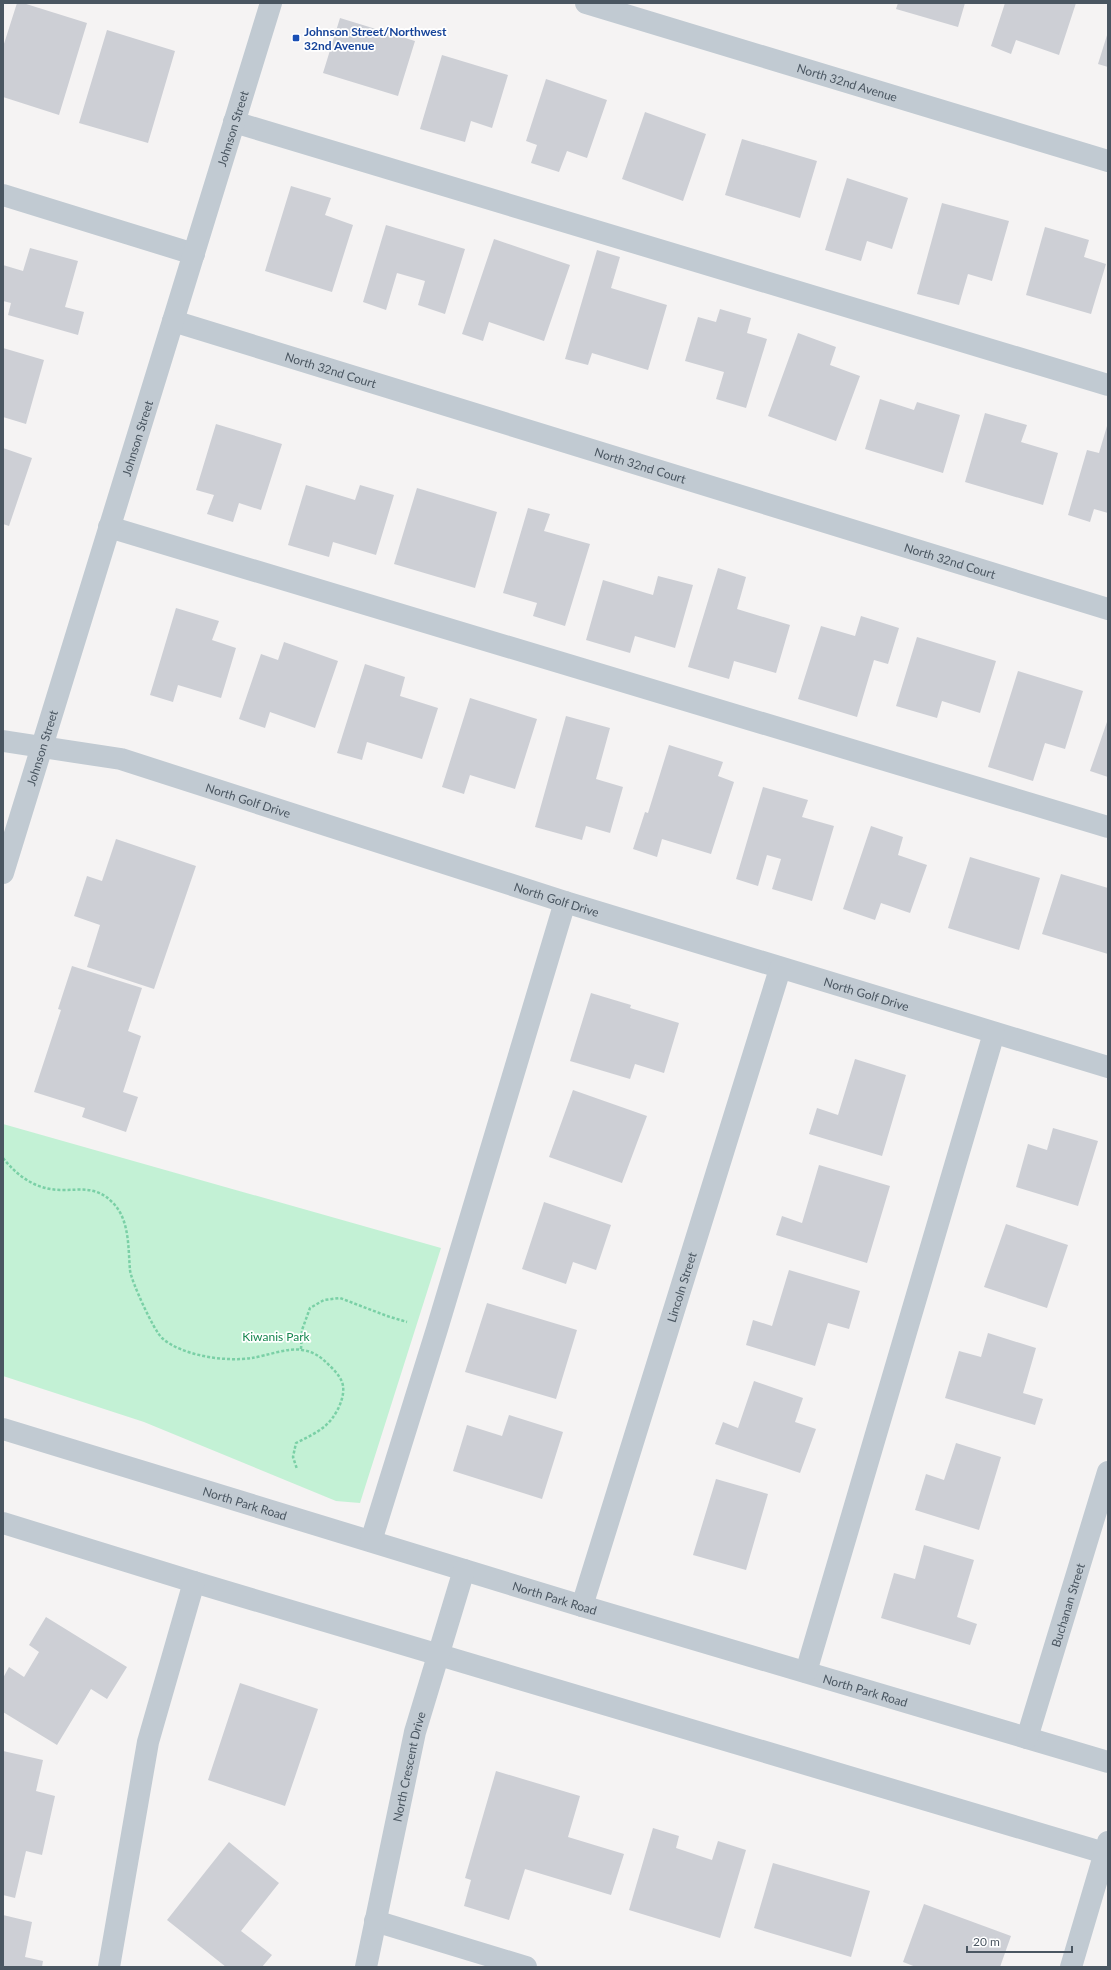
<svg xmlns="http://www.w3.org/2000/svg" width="1111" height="1970" viewBox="0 0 1111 1970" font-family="Lato,sans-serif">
  <rect width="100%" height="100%" fill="#f5f3f3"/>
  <!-- green -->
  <path fill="#c3f1d5" d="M3 1124 441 1248 360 1503 336 1501 144 1422 3 1376Z"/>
  <!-- building -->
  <path fill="#cdcfd5" d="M17 3H23L87 23 59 115 3 97V47Z
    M898 3H965L958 27 896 9Z
    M1005 3H1076L1059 55 1016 40 1011 54 991 46Z
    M340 18 415 41 398 96 323 73Z
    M107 30 175 51 148 143 79 123Z
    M1108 32V67L1098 64Z
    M442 55 508 75 492 128 471 121 465 142 420 129Z
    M546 79 607 100 587 158 567 151 559 172 531 163 537 145 526 141Z
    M645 112 706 134 683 201 622 179Z
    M742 139 817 161 800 218 725 195Z
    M847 178 908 198 892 249 867 241 861 261 825 250Z
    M291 186 331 198 325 215 353 225 332 292 265 271Z
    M942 203 1009 221 992 281 968 274 959 305 917 294Z
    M386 225 465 249 445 314 418 305 425 281 397 273 386 310 363 302Z
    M1045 227 1089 240 1084 257 1106 264 1091 314 1026 295Z
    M494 239 570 265 544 341 489 322 483 341 462 334Z
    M30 248 78 261 65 307 84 312 78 335 8 315 11 303 3 301V265L23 271Z
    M597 250 620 257 611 288 667 305 648 370 592 353 588 365 565 359Z
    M720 309 751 318 747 333 767 339 746 408 716 399 724 372 685 361 698 317 716 322Z
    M798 333 836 347 830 365 860 376 836 441 768 416Z
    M3 348 44 360 26 424 3 417Z
    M880 399 914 410 917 402 960 415 943 473 865 449Z
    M985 413 1027 425 1021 442 1058 453 1043 505 965 482Z
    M216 424 282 444 261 510 239 503 233 522 207 514 214 495 196 490Z
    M1107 426H1108V513L1094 509 1090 522 1068 515 1087 450 1099 453Z
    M3 448 32 458 9 526 3 524Z
    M306 485 355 500 360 485 394 495 376 555 333 542 329 557 288 545Z
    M417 488 497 512 475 588 394 564Z
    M528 508 550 514 544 531 590 544 565 626 533 616 537 603 503 593Z
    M718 568 746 577 737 609 790 625 776 673 734 661 729 679 688 667Z
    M658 576 693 585 675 648 635 636 630 653 586 640 603 580 653 595Z
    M176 608 219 621 212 640 236 648 221 698 178 685 173 702 150 695Z
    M861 616 899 628 888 664 874 660 857 717 798 699 821 626 855 636Z
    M917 637 996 661 980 713 942 701 937 718 896 706Z
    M284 642 338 661 315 728 270 712 265 728 239 719 261 654 278 660Z
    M365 664 405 677 400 696 438 708 422 759 367 742 362 760 337 753Z
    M1018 671 1083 691 1065 749 1045 743 1033 781 988 767Z
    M470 698 537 719 515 789 470 775 464 794 442 787Z
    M566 716 610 728 596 779 623 787 610 833 586 826 582 840 535 827Z
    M1108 719V777L1090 771Z
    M669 745 723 762 718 776 734 782 711 854 662 839 657 857 633 849 645 812 648 813Z
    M763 787 808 800 802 817 834 826 812 901 772 889 781 859 767 855 758 886 736 879Z
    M871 826 903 837 898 855 927 865 910 913 881 903 875 920 843 909Z
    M116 839 196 866 154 989 87 967 100 925 74 916 87 876 102 881Z
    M970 857 1040 878 1019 950 948 928Z
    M1061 874 1108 888V954L1042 934Z
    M72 966 142 988 128 1031 141 1036 123 1092 138 1097 126 1132 82 1117 85 1108 34 1092 61 1010 58 1009Z
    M591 993 631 1005 630 1008 679 1023 664 1073 635 1064 630 1079 570 1061Z
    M855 1059 906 1075 882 1156 809 1134 817 1108 838 1115Z
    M573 1090 647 1116 622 1183 549 1157Z
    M1053 1128 1098 1141 1078 1206 1016 1187 1028 1144 1047 1150Z
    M819 1165 890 1186 867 1263 776 1235 782 1216 802 1223Z
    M544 1202 611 1225 596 1270 573 1262 566 1284 522 1269Z
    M1006 1224 1068 1245 1047 1308 984 1287Z
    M789 1270 860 1291 849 1329 828 1323 815 1366 746 1345 753 1320 772 1326Z
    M487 1303 577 1330 556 1399 465 1372Z
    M988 1333 1036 1348 1023 1393 1043 1399 1035 1425 945 1398 959 1351 981 1357Z
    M754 1381 803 1398 795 1422 816 1429 800 1473 715 1444 723 1422 738 1428Z
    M509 1415 563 1432 542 1499 453 1471 467 1425 502 1436Z
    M956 1443 1001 1457 979 1530 915 1510 926 1474 944 1480Z
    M716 1479 768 1494 746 1570 693 1555Z
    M924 1545 974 1560 957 1617 977 1624 970 1645 881 1618 894 1573 915 1579Z
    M46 1617 127 1667 107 1699 91 1689 57 1745 3 1712V1678L9 1667 24 1677 39 1652 29 1645Z
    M240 1683 318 1709 285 1806 208 1780Z
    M3 1751 43 1760 36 1791 55 1796 42 1855 26 1851 15 1898 3 1895Z
    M496 1771 580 1796 568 1837 624 1854 611 1895 525 1869 509 1920 464 1906 471 1880 465 1878Z
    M653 1828 679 1836 676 1848 712 1860 718 1841 746 1850 720 1938 629 1910Z
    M229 1842 279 1883 241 1931 272 1955 262 1967H226L167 1920Z
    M773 1863 870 1891 851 1957 754 1928Z
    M924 1904 1011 1936 1000 1967H916L903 1962Z
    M3 1915 32 1922 25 1957 43 1961 42 1967H3Z"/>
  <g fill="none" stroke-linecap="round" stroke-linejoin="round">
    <!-- path -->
    <path stroke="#7ad0a6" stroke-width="2.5" stroke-dasharray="3 2" stroke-linecap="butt" d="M3 1158C18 1177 37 1190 62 1190 81 1190 96 1186 112 1202 130 1219 128 1248 130 1270 131 1281 154 1331 162 1338 182 1356 226 1362 252 1358 266 1356 289 1347 302 1350 316 1352 323 1359 332 1368 337 1373 342 1379 343 1386 345 1399 335 1418 325 1426 317 1433 306 1438 296 1443L293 1457 297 1469
      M301 1349 302 1330 310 1308 324 1300 340 1298 387 1316 407 1322"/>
    <!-- minor -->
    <g stroke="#c1cad2" stroke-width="22">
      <path id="s1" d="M586 3 1108 161"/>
      <path d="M234 122 1108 385"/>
      <path d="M3 195 194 254"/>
      <path id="s2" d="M173 321 1108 609"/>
      <path d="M109 527 1108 827"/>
      <path id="s3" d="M3 741 121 759 565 902 1108 1067"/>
      <path id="s4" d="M3 873 271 3"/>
      <path id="s5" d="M3 1429 582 1606 1108 1762"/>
      <path d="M3 1523 194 1582 1108 1854"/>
      <path d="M371 1541 437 1329 565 902"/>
      <path id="s6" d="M582 1606 780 969"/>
      <path d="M806 1672 994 1033"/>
      <path id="s7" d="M1027 1738 1108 1472"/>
      <path d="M375 1921 526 1967"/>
      <path d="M109 1967 148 1742 194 1582"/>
      <path id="s8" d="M366 1967 415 1732 464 1570"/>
      <path d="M1071 1967 1108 1842"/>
    </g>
  </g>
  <!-- markers -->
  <rect fill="#1a4fb4" stroke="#fff" stroke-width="1.5" x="292" y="34" width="8" height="8" rx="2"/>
  <g text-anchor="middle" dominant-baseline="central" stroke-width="3.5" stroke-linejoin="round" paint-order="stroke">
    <!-- transit labels -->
    <g font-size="12" font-weight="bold" fill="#164399" stroke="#fff" text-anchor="start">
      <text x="304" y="31">Johnson Street/Northwest<tspan x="304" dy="14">32nd Avenue</tspan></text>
    </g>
    <!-- street labels -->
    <g font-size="12" fill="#4a5661" stroke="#fff">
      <text stroke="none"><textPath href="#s1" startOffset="273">North 32nd Avenue</textPath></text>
      <text stroke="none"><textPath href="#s4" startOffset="779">Johnson Street</textPath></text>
      <text stroke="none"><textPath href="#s2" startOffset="165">North 32nd Court</textPath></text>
      <text stroke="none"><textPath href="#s4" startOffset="455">Johnson Street</textPath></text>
      <text stroke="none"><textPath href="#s2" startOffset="489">North 32nd Court</textPath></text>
      <text stroke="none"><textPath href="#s2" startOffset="813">North 32nd Court</textPath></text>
      <text stroke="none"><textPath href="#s4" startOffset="131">Johnson Street</textPath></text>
      <text stroke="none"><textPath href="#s3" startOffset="253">North Golf Drive</textPath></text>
      <text stroke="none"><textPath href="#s3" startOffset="577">North Golf Drive</textPath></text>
      <text stroke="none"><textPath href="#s3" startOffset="901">North Golf Drive</textPath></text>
      <text stroke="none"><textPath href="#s6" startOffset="334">Lincoln Street</textPath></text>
      <text stroke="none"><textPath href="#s5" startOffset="253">North Park Road</textPath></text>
      <text stroke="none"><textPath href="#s5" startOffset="577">North Park Road</textPath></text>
      <text stroke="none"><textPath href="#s7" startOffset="139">Buchanan Street</textPath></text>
      <text stroke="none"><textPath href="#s5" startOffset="901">North Park Road</textPath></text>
      <text stroke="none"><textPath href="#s8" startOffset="205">North Crescent Drive</textPath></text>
    </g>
    <!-- park labels -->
    <g font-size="12" fill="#17864f" stroke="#fff">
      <text x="276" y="1336">Kiwanis Park</text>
    </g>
  </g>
  <!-- border -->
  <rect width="1111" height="1970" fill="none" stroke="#4a5661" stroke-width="8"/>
  <!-- scale -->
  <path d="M967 1946v6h105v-6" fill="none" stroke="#4a5661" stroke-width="2"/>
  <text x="973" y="1946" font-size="12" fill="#4a5661" stroke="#ffffff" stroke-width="3" paint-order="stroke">20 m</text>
</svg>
